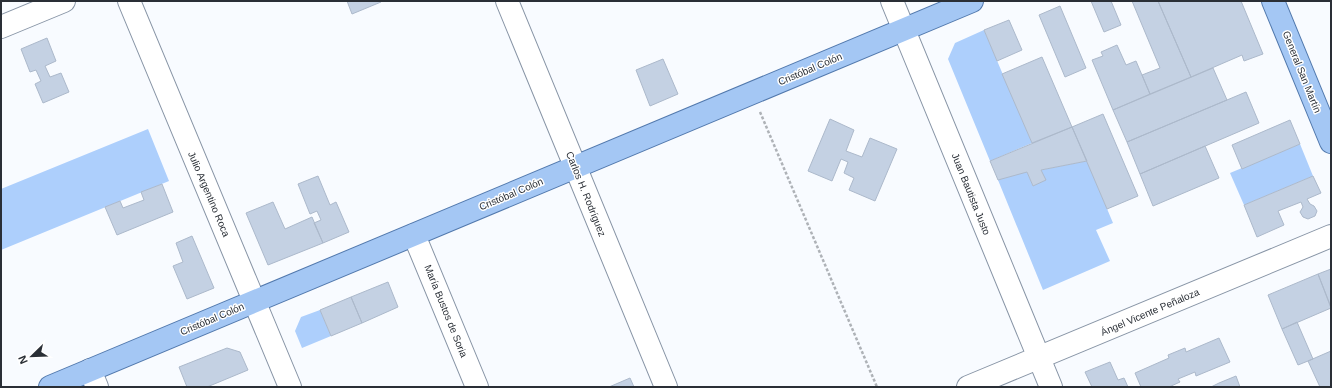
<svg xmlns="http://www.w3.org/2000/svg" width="1332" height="388" viewBox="0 0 1332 388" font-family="Arial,sans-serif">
  <rect width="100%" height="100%" fill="#f8fbff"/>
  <!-- green -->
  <path fill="#adcffc" d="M984 30 1032 143 990 161 948 59 955 43Z
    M148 129 169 181 1 250V189Z
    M1300 144 1313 176 1244 205 1230 173Z
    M1087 161 1113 223 1096 230 1110 261 1043 290 998 180 1006 176 1027 172 1033 186 1045 180 1041 170Z
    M320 310 331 336 302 348 295 331 301 317Z"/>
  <!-- building -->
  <path fill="#c4d1e3" stroke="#acb9cb" d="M347 1H381V2L352 14Z
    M1091 1H1111L1121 25 1104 32Z
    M1132 1H1158L1191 77 1150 94 1142 75 1160 68Z
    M1158 1H1241L1263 54 1244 61 1242 55 1191 77Z
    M1060 6 1086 68 1065 77 1039 15Z
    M1009 20 1022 50 997 61 984 30Z
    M47 38 56 61 45 66 50 77 61 73 69 92 43 103 35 84 41 81 36 70 30 72 21 49Z
    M1117 45 1126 65 1136 61 1150 94 1113 110 1092 60 1103 56 1101 52Z
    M1042 57 1072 127 1032 143 1002 74Z
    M663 59 678 94 650 106 636 70Z
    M1213 68 1227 100 1127 142 1113 110Z
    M1246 92 1259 123 1140 174 1127 142Z
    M1103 114 1138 196 1107 209 1072 127Z
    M830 119 854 130 846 151 862 157 870 138 897 149 875 201 849 190 854 178 844 173 848 162 841 159 832 181 808 171Z
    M1290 120 1300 144 1242 169 1232 145Z
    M1072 127 1087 161 1041 170 1046 180 1033 186 1027 172 998 180 990 161Z
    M1205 146 1219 178 1153 206 1140 174Z
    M318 176 330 205 336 202 349 232 323 243 314 223 321 220 317 211 310 214 298 184Z
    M1313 176 1321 193 1307 199 1310 204 1314 206 1317 211 1315 216 1308 219 1303 217 1300 212 1303 207 1301 202 1278 211 1284 225 1257 237 1244 205Z
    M162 184 173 212 117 235 105 207 120 201 123 208 144 200 141 192Z
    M273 202 285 229 312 217 323 243 268 265 246 213Z
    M192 236 214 288 187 299 173 266 183 262 176 243Z
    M1331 269V307L1318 274Z
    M1318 274 1331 308 1282 329 1268 295Z
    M388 282 398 307 362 323 351 297Z
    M351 297 362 323 331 336 320 310Z
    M1297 322 1313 359 1298 365 1282 329Z
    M1219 338 1230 362 1196 376 1195 372 1178 379 1180 382 1169 387H1141L1135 373 1169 358 1168 355 1185 348 1186 352Z
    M227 348 240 352 248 370 207 387H187L179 367Z
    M1331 351V387H1320L1308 361Z
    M1110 362 1118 380 1124 378 1128 387H1092L1085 372Z
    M1236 376 1240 387H1211L1219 383Z
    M630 378 634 387H609Z"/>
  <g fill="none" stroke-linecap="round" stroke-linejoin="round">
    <defs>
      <path id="minor" d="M129 1 290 387
        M507 1 666 387
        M892 1 1051 387
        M1 27 64 1
        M414 235 477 387
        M90 370 97 387
        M968 387 1331 236"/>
      <path id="major" d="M1273 1 1331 142
        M50 387 972 1"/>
    </defs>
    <!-- minor casing -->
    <use href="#minor" stroke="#8895a6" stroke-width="24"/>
    <!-- major casing -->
    <use href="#major" stroke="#5279ad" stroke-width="24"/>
    <!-- path -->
    <path stroke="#aeb2b7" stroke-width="2.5" stroke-dasharray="3 2" stroke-linecap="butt" d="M760 112 877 387"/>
    <!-- minor -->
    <use href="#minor" stroke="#fff" stroke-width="22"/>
    <!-- major -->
    <use href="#major" stroke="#a4c7f4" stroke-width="22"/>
  </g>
  <g text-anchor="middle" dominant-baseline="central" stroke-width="3" stroke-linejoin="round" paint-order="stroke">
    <!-- street labels -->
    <g font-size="10" fill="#2a2f36" stroke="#fff">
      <text transform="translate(810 69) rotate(-23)">Cristóbal Colón</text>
      <text transform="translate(1302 72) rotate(68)">General San Martín</text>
      <text transform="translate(209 194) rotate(67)">Julio Argentino Roca</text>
      <text transform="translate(511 194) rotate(-23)">Cristóbal Colón</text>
      <text transform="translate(586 194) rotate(68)">Carlos H. Rodríguez</text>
      <text transform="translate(971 194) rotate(68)">Juan Bautista Justo</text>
      <text transform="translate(446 311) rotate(68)">María Bustos de Soria</text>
      <text transform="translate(1150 312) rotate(-23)">Ángel Vicente Peñaloza</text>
      <text transform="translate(212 319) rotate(-23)">Cristóbal Colón</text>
    </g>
  </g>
  <!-- border -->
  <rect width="1332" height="388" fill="none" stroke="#2a2f36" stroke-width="4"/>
  <!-- north arrow -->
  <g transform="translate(32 356) rotate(247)" stroke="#ffffff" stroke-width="3" paint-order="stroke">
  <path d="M0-3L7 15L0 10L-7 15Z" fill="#2a2f36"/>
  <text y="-6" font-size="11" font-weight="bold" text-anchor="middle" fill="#2a2f36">N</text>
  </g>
</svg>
